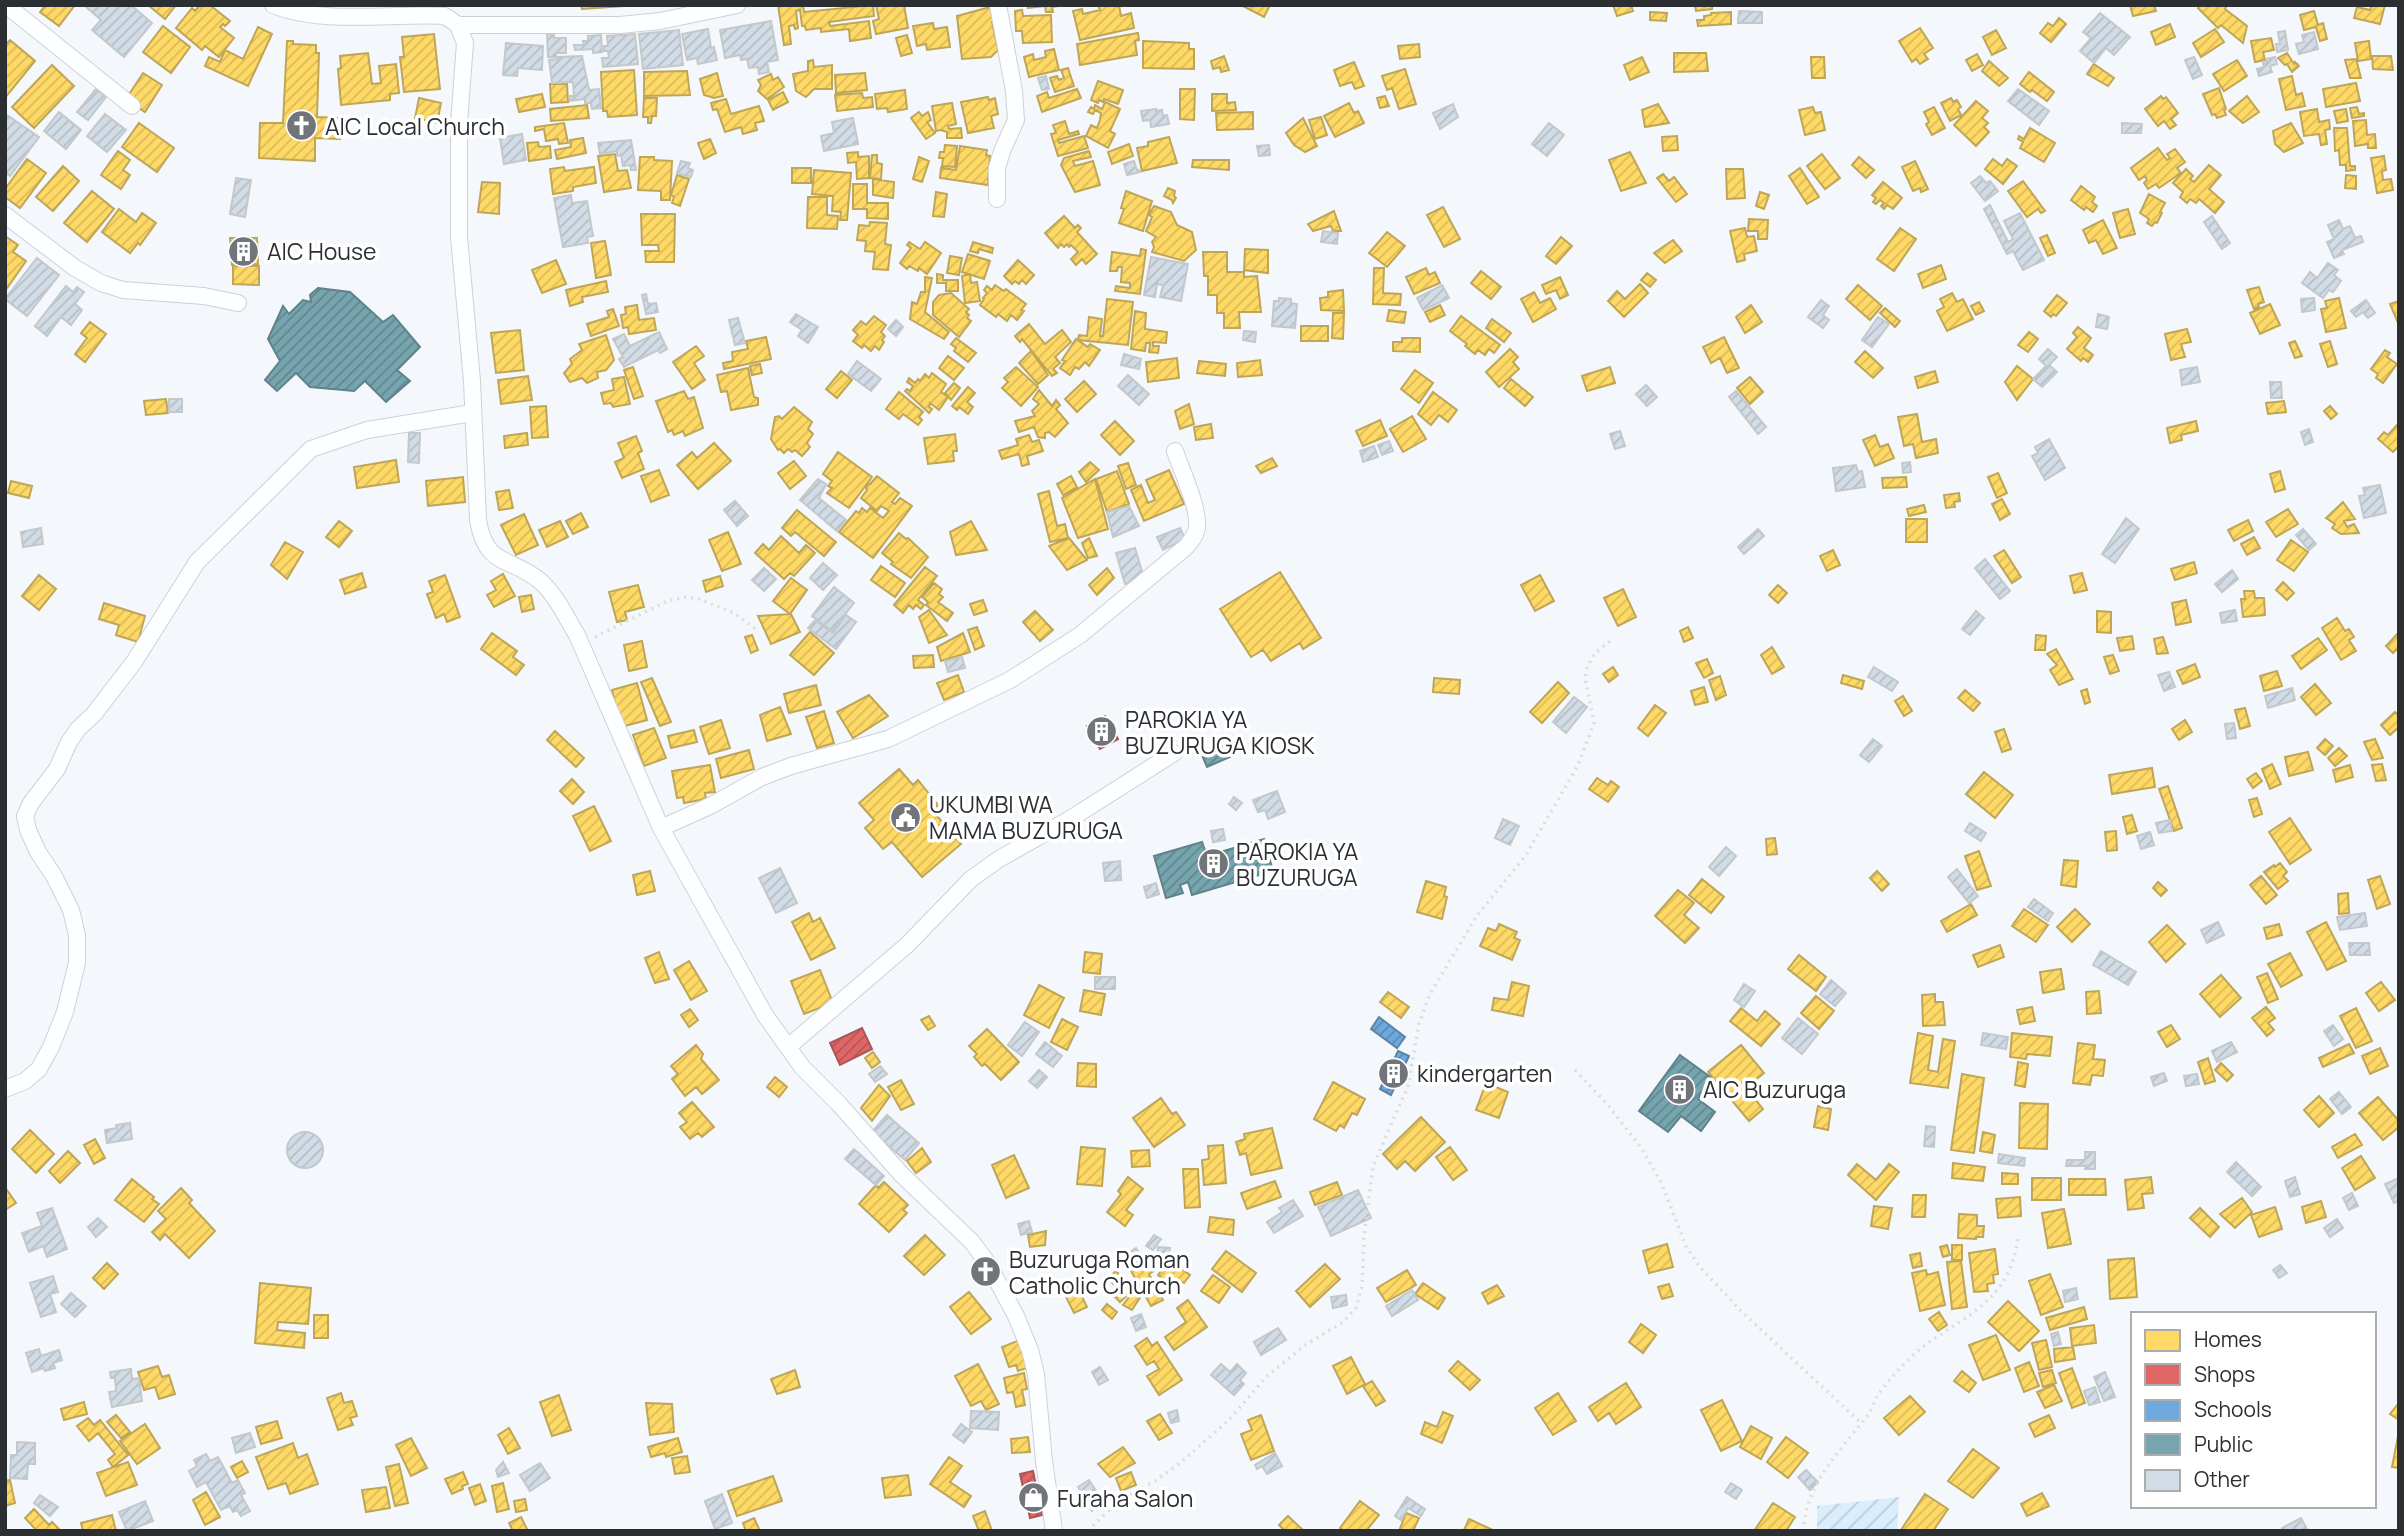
<svg xmlns="http://www.w3.org/2000/svg" width="2404" height="1536" viewBox="0 0 2404 1536" font-family="Manrope,sans-serif">
  <defs>
    <pattern id="garden-furrows" width="10" height="10" patternUnits="userSpaceOnUse" patternTransform="scale(1.75)"><rect width="10" height="10" fill="#daedfd"/><path d="M-1 1l2-2M0 10L10 0M9 11l2-2" fill="none" stroke="#bbccd9"/></pattern>
    <pattern id="homes-hatch" width="6" height="6" patternUnits="userSpaceOnUse" patternTransform="scale(1.75)"><rect width="6" height="6" fill="#ffd966"/><path d="M-1 1l2-2M0 6l6-6M5 7l2-2" fill="none" stroke="#dbbb59"/></pattern>
    <pattern id="shops-hatch" width="6" height="6" patternUnits="userSpaceOnUse" patternTransform="scale(1.75)"><rect width="6" height="6" fill="#e06666"/><path d="M-1 1l2-2M0 6l6-6M5 7l2-2" fill="none" stroke="#b65455"/></pattern>
    <pattern id="schools-hatch" width="6" height="6" patternUnits="userSpaceOnUse" patternTransform="scale(1.75)"><rect width="6" height="6" fill="#6fa8dc"/><path d="M-1 1l2-2M0 6l6-6M5 7l2-2" fill="none" stroke="#5b89b3"/></pattern>
    <pattern id="public-hatch" width="6" height="6" patternUnits="userSpaceOnUse" patternTransform="scale(1.75)"><rect width="6" height="6" fill="#76a5af"/><path d="M-1 1l2-2M0 6l6-6M5 7l2-2" fill="none" stroke="#61878f"/></pattern>
    <pattern id="building-hatch" width="6" height="6" patternUnits="userSpaceOnUse" patternTransform="scale(1.75)"><rect width="6" height="6" fill="#d1dce6"/><path d="M-1 1l2-2M0 6l6-6M5 7l2-2" fill="none" stroke="#b4bdc6"/></pattern>
  </defs>
  <rect width="100%" height="100%" fill="#f4f8fc"/>
  <!-- garden -->
  <path fill="url(#garden-furrows)" d="M1899 1497 1897 1531H1817V1506Z"/>
  <!-- homes -->
  <path fill="url(#homes-hatch)" stroke="#bfa656" stroke-width="2" d="M46 5H75L59 26 40 12Z
    M148 5H176L165 19Z
    M200 5H210L230 21 225 26 223 24 220 27 234 38 219 57 205 46 202 50 176 28 192 8 195 11Z
    M581 5H624V6L582 9Z
    M778 5H803L804 12 873 5 874 16 829 22 830 26 869 21 871 38 850 41 849 29 821 32V28L806 30 805 26H802L800 10 796 11 798 28 795 29 794 25 789 26 791 44 784 45Z
    M876 5H904L908 28 876 34 873 21 879 19Z
    M1028 5H1059V6L1052 7 1053 12H1046L1045 6 1028 8Z
    M1098 5H1119L1121 16 1131 13 1134 28 1080 40 1073 11 1082 9 1083 14 1100 10Z
    M1241 5H1270L1264 17Z
    M1613 5H1631L1633 11 1617 16Z
    M1695 5H1712V9L1696 11Z
    M2130 5H2154L2156 11 2133 16Z
    M2200 5H2227L2225 9 2247 26 2243 43 2221 25 2218 28 2198 8Z
    M2372 5H2385L2380 24 2354 18 2357 7 2370 10Z
    M990 7 995 21 992 22 998 50 991 57 962 59 957 16Z
    M1022 10 1023 16 1051 15 1052 42 1023 43 1022 31H1016L1015 11Z
    M2314 11 2318 25 2323 23 2327 39 2320 41 2316 27 2304 30 2300 15Z
    M1650 12 1667 13 1666 21 1650 20Z
    M1731 12V24L1698 26 1697 20H1704V16L1711 15V13Z
    M2059 18 2066 24 2051 42 2040 33 2048 23 2053 26Z
    M933 23 934 29 947 27 950 47 927 50 926 44 917 46 913 26Z
    M2170 24 2175 37 2156 45 2151 32Z
    M163 26 190 47 171 73 143 52Z
    M258 27 272 34 248 86 205 66 209 57 220 62 225 50 243 59Z
    M1920 28 1933 48 1924 54 1928 59 1920 64 1916 59 1912 62 1899 41Z
    M2215 29 2224 42 2201 57 2193 43Z
    M1996 30 2006 48 1992 55 1983 37Z
    M1138 33 1139 40 1135 41 1137 55 1080 65 1077 44Z
    M434 34 440 89 404 92 400 57H404L402 37Z
    M907 35 912 53 901 56 896 38Z
    M2271 38 2274 50 2263 52 2265 60 2255 62 2251 41Z
    M10 40 35 61 5 98V45Z
    M287 41H293V44L316 45V53H319L317 117 340 118V139L315 138V161L259 158 260 123H283Z
    M1143 41 1189 43V49H1194V69L1143 68Z
    M2369 41 2371 59 2358 61 2355 43Z
    M1419 44 1420 57 1400 59 1398 46Z
    M1054 49 1059 70 1029 77 1024 57 1033 54 1034 60 1046 57 1045 51Z
    M368 53 372 84 381 83 379 66 396 64 399 93 390 94V100L341 105 338 69 341 68 340 56Z
    M1674 53H1706L1708 71 1674 72Z
    M2287 53 2294 64 2295 62 2299 66 2292 72 2287 64 2285 65 2278 58Z
    M1977 54 1983 65 1972 71 1966 60Z
    M1224 56 1229 70 1221 72 1220 67 1213 69 1211 61Z
    M2372 56H2391L2393 70 2373 69Z
    M1642 57 1649 72 1630 80 1624 65Z
    M1811 57H1824L1825 78H1812Z
    M2356 59 2361 78H2350L2345 60Z
    M813 60 814 67 832 65V89H814L806 97 796 91 793 74 808 71V61Z
    M2237 60 2247 76 2224 91 2213 74Z
    M1989 61 2008 78 1999 86 1982 71Z
    M1354 62 1364 86 1355 89 1352 82 1340 86 1334 70Z
    M2094 64 2114 78 2108 86 2087 74Z
    M52 65 74 86 34 128 12 107Z
    M1068 68 1074 86 1055 92 1050 78 1057 76 1059 80 1064 78 1061 70Z
    M1405 69 1416 104 1399 109 1392 88 1387 90 1382 76Z
    M634 70 637 115 608 117 607 111H603L601 72Z
    M687 71 690 95 644 96V72Z
    M2029 72 2054 92 2047 101 2032 90 2030 92 2020 84Z
    M143 73 162 85 145 112 134 105 128 96Z
    M717 73 723 96 714 98 704 95 700 79Z
    M865 73 867 90 836 93 835 75Z
    M771 74 773 80 778 77 784 87 767 99 758 91 761 85 758 80Z
    M2292 76 2296 95 2302 93 2305 106 2286 110 2279 79Z
    M1098 81 1123 90 1118 104 1104 99 1103 102 1099 100 1098 103 1091 100Z
    M2356 83 2360 101 2326 107 2323 89Z
    M550 84H567L568 102 551 103Z
    M2219 88 2226 109 2224 110 2226 115 2217 118 2215 114 2212 115 2203 94Z
    M1077 89 1081 98 1042 112 1037 96 1047 92 1049 98Z
    M1180 89H1195L1194 120 1180 119Z
    M905 90 907 109 888 112 887 108 877 109 875 94Z
    M783 92 788 102 773 110 768 100Z
    M862 93 863 98 872 97 873 107 837 111 835 95Z
    M542 94 545 107 519 112 516 99Z
    M1212 94H1227V103L1235 102 1236 110 1212 111Z
    M1385 96 1389 106 1380 108 1377 98Z
    M2161 96 2163 99 2166 97 2178 113 2171 119 2176 125 2170 129 2164 121 2158 126 2145 109Z
    M2247 96 2259 112 2243 123 2229 111Z
    M988 97 989 100 995 98 998 114 991 116 994 128 968 133 961 102Z
    M419 98 441 103 437 123 415 118Z
    M644 98H657L656 116H652L651 123H648V117H643Z
    M1951 98 1953 102 1957 100 1961 107 1958 109 1961 115 1950 121 1941 103Z
    M726 99 731 114 759 106 764 121 755 123 757 130 743 134 741 127 725 132 717 109 713 110 711 103Z
    M1976 101 1988 111 1982 118 1988 123 1984 127 1989 132 1976 146 1954 125Z
    M1105 102 1120 109 1110 131 1115 134 1108 148 1086 136 1091 125 1097 128 1100 120 1101 113 1095 110 1093 114 1088 112 1091 107 1094 109 1095 105 1102 109Z
    M952 103 956 124 948 126 949 129 961 128 962 138H947V132L941 130 936 131 932 106Z
    M1349 103 1354 113 1358 111 1364 123 1335 137 1324 116Z
    M1658 104 1669 123 1645 127 1642 110Z
    M587 105 589 118 551 121 550 109Z
    M1813 107 1815 113 1821 112 1825 130 1805 135 1799 110Z
    M1934 107 1945 128 1932 135 1926 124 1929 122 1924 112Z
    M2357 107 2359 114 2364 113V116L2352 118 2350 108Z
    M2317 109 2319 122 2329 120 2330 129 2325 130 2327 144 2321 145 2319 134 2304 136 2300 112Z
    M2346 109 2348 121 2337 123 2334 111Z
    M919 112 922 116 928 112 931 120 927 122 935 133 926 139 911 118Z
    M1253 112V129L1217 130 1216 113Z
    M1321 117 1327 135 1315 139 1309 120Z
    M1303 118 1317 146 1305 152 1294 145 1286 133Z
    M2366 120 2367 135 2375 134 2376 148H2368V144L2355 146 2353 121Z
    M1065 121 1069 134 1078 131 1079 134 1058 140 1059 143 1084 136 1088 148 1058 156 1051 134 1056 133 1053 125Z
    M139 123 174 148 157 172 122 147Z
    M564 123 568 143 559 144 558 139 546 141 544 129 535 131V127Z
    M2291 123 2303 143 2284 152 2275 144 2273 131Z
    M2030 128 2055 143 2044 162 2020 148 2023 142 2018 139 2019 136 2024 139Z
    M2334 128H2347L2350 166H2355V170L2346 171V165H2340L2339 150 2335 151Z
    M1677 136 1678 150 1663 151 1662 137Z
    M1169 137 1177 163 1142 171 1137 148 1148 146V142Z
    M583 138 586 153 557 159 555 150 571 147 570 140Z
    M710 139 716 153 704 159 698 143Z
    M538 142 539 147 550 146 551 158 529 161 527 143Z
    M1129 144 1133 156 1112 164 1108 152Z
    M945 145 957 146 955 167 942 166 943 158H939L940 152H944Z
    M960 146 987 150 986 155 990 156 988 185 940 178 941 168 956 170Z
    M2158 148 2167 160 2170 158 2167 154 2175 149 2185 162 2177 168 2181 173 2159 188 2156 184 2148 189 2144 183 2147 180 2145 176 2139 180 2131 168Z
    M118 151 130 160 123 170 130 175 121 189 101 175Z
    M1089 151 1091 157 1073 161 1075 166 1093 161 1100 185 1075 192 1061 165 1064 158Z
    M858 152V157L869 156V178L857 179 856 162 848 163 847 153Z
    M1630 152 1646 183 1621 191 1609 160Z
    M615 154 618 171 627 170 631 188 604 192 598 156Z
    M1822 154 1840 178 1825 189 1807 166Z
    M872 155H877V163L882 164 881 179 870 178Z
    M2384 156 2386 170 2382 171 2383 180 2391 179 2393 190 2377 193 2371 158Z
    M640 157H654V160L672 161 670 200H661V191L638 190Z
    M919 157 929 161 922 182 913 179Z
    M1859 157 1874 170 1866 178 1852 165Z
    M27 159 46 173 20 208 5 197V189Z
    M1993 159 2002 166 2007 159 2017 166 2003 184 1985 169Z
    M1193 160H1229V170L1192 167Z
    M1915 161 1928 189 1921 192 1920 188 1913 191 1902 167Z
    M2209 165 2221 175 2209 189 2224 202 2215 213 2199 199 2196 203 2190 199 2187 203 2180 197 2183 192 2173 183 2186 169 2193 176 2190 179 2194 182Z
    M63 166 79 181 53 211 36 197Z
    M564 167 565 171 594 167 596 183 573 187V191L553 194 550 169Z
    M792 168H811V183H792Z
    M1800 168 1819 197 1807 204 1789 176Z
    M1726 169H1743L1745 198 1727 199Z
    M814 170 851 173 847 220H840L841 212 832 211 833 196 812 194Z
    M1663 174 1669 181 1674 177 1687 194 1676 202 1657 178Z
    M677 175 689 179 680 206 672 203 674 197 671 195Z
    M2346 175 2356 176V189L2345 188Z
    M873 179 894 182 893 198 873 195Z
    M2023 181 2045 211 2041 213 2038 209 2027 217 2008 191Z
    M482 182 500 183 499 214 478 212Z
    M1883 182 1902 198 1893 209 1887 205 1884 209 1881 206 1884 203 1880 200 1876 204 1873 202 1876 198 1872 195Z
    M853 184H867V203H888V219L867 218V209H853Z
    M2081 186 2095 197 2092 202 2097 206 2093 212 2086 207 2084 210 2071 200Z
    M1168 188 1175 191 1174 196 1176 198 1173 203 1172 200 1164 196Z
    M92 191 114 209 87 242 64 223Z
    M1126 191 1152 201 1143 231 1119 223 1124 209 1121 208Z
    M936 192 947 194 944 217 933 216Z
    M1760 192 1769 195 1764 209 1756 206Z
    M2149 194 2165 203 2160 212 2162 213 2157 223 2155 222 2152 226 2147 223 2149 219 2140 213Z
    M808 197H827V215L838 216 837 229 807 228Z
    M1154 206 1171 212 1177 225 1192 232 1196 250 1184 261 1152 252 1154 247 1152 242 1156 237 1146 231 1152 217 1149 215Z
    M1443 207 1460 239 1444 247 1427 215Z
    M119 209 136 222 142 213 156 223 140 245 138 243 130 253 102 232Z
    M2128 209 2135 234 2120 238 2113 213Z
    M1334 211 1341 231H1333L1331 226 1313 231 1308 224Z
    M641 214H675L674 262H646L645 251H659L658 245H642Z
    M1064 216 1075 228 1078 225 1081 228 1077 232 1097 254 1086 264 1082 259 1076 265 1071 259 1078 252 1071 245 1069 247 1067 244 1064 247 1061 244 1058 248 1045 233Z
    M1749 219 1768 220 1767 239H1758V231H1748Z
    M2103 220 2117 248 2103 254 2096 240 2089 243 2083 230Z
    M870 222 887 223 885 244 891 245 888 270 873 269 875 252 865 251 866 241 857 240 859 225 869 226Z
    M1745 228 1747 237 1754 236 1757 251 1744 254 1745 260 1737 262 1730 231Z
    M1900 228 1916 239 1894 271 1877 259Z
    M1387 232 1405 246 1387 267 1369 253Z
    M2047 235 2055 253 2048 256 2040 238Z
    M5 236 18 245 13 252 26 261 5 291Z
    M1561 237 1572 246 1556 264 1546 256Z
    M230 238H257L258 264 232 265Z
    M1673 240 1682 251 1665 263 1654 253Z
    M605 241 611 275 596 278 591 243Z
    M909 242 920 249 925 242 941 253 927 274 919 268 918 271 909 266 907 269 900 263 911 248 907 245Z
    M973 242 993 248 992 253 979 249 978 253 970 251Z
    M1141 249 1146 250 1140 294 1115 291 1116 286 1130 288V283L1121 282 1122 267H1118L1117 271H1110L1112 252 1140 256Z
    M1245 249 1268 250V273L1244 270Z
    M1203 252H1227V272H1244V277L1257 276 1261 312H1239L1240 328H1224V313H1217V295H1208V276H1204Z
    M968 254 990 261 984 279 962 272Z
    M950 256 962 258 959 275 947 273Z
    M556 260 566 284 542 293 532 270Z
    M1018 260 1034 275 1026 284 1022 280 1019 284 1015 281 1012 284 1004 276Z
    M1941 265 1946 279 1923 288 1918 274Z
    M233 266H259V285L233 284Z
    M1374 268H1384L1383 293 1401 294 1400 305 1373 304Z
    M1426 268 1429 275 1435 272 1440 283 1414 294 1406 277Z
    M1481 271 1501 287 1491 299 1471 283Z
    M1647 273 1656 280 1650 287 1641 280Z
    M937 274 943 275V280H958V291H946V283H937Z
    M970 274 971 283 977 282 980 301 965 303 962 276Z
    M925 277 932 278 925 312 949 332 944 339 910 319 912 302 917 304 921 292H925Z
    M1560 277 1568 295 1560 299 1556 290 1546 294 1542 285Z
    M606 281 608 292 582 297 583 302 570 306 566 290Z
    M1640 284 1648 293 1624 317 1608 301 1617 291 1625 299Z
    M995 285 1004 291 1006 289 1026 304 1021 310 1024 311 1017 320 1011 315 1007 321 998 314 996 317 980 305 984 299 983 298 987 293 984 290 987 286 992 290Z
    M1858 285 1882 306 1870 320 1846 299Z
    M2259 287 2264 302 2258 304 2259 307 2254 309 2247 290Z
    M1343 290 1344 311 1321 310 1320 298 1328 297V292Z
    M1534 292 1540 303 1550 298 1556 309 1533 322 1521 299Z
    M951 293 969 309 966 312 969 315 967 318 971 321 959 337 933 315V302L939 295Z
    M1952 293 1957 302 1963 299 1973 319 1947 331 1937 311 1944 307 1940 299Z
    M2057 295 2067 303 2056 316 2053 314 2051 317 2044 311Z
    M2339 298 2346 328 2326 332 2321 309 2327 308 2325 301Z
    M1107 299 1133 302 1128 345 1078 340 1079 335 1087 336 1089 317 1102 319 1100 336H1103Z
    M2399 301V322L2398 323 2390 304Z
    M1979 302 1984 311 1976 315 1971 306Z
    M2270 304 2280 325 2260 334 2250 313Z
    M637 305 639 320 654 318 656 330 629 334 628 327 623 328 621 315 626 314 625 307Z
    M1440 305 1445 315 1430 322 1425 312Z
    M1751 305 1762 322 1745 333 1736 317Z
    M1885 308 1900 321 1895 327 1880 313Z
    M613 309 619 326 591 336 587 324 609 317 607 311Z
    M1389 310 1406 312 1404 323 1387 321Z
    M1135 311 1146 313 1145 329 1167 332 1166 343 1153 342V346H1159L1158 353 1149 352 1150 343H1146L1145 351 1131 349Z
    M1333 313H1344L1343 339 1332 338Z
    M874 316 886 325 881 332 885 336 882 340 884 342 879 350 875 346 871 351 864 345 862 348 853 341 858 335 853 330 861 321 866 325Z
    M1461 316 1500 345 1494 353 1489 349 1485 355 1478 350 1475 354 1465 346 1467 344 1450 331Z
    M1492 319 1511 333 1504 342 1486 328Z
    M90 322 106 334 85 362 75 354 87 338 81 333Z
    M1029 324 1045 344 1062 330 1071 342 1055 357 1060 363 1053 369 1057 373 1052 376 1022 339 1020 342 1015 336Z
    M1301 326H1328V341H1301Z
    M2078 327 2091 338 2084 348 2093 355 2088 362 2083 358 2081 361 2067 349 2077 337 2073 333Z
    M2187 329 2191 342 2181 344 2185 357 2171 360 2165 334Z
    M520 330 524 370 496 373 491 333Z
    M2029 332 2038 339 2028 352 2018 345Z
    M606 335 614 360 606 370 597 372 598 378 587 383 582 378 570 382 564 373 572 364 570 359 582 350 579 344Z
    M766 337 771 359 724 369 723 363 733 361 732 352 748 349 746 341Z
    M1724 337 1739 368 1727 373 1720 358 1711 363 1703 347Z
    M956 338 976 353 968 362 954 351 956 348 951 344Z
    M1402 338H1420V352L1393 351V342H1402Z
    M1076 339 1088 347 1090 344 1100 350 1089 366 1085 362 1079 369 1075 367 1070 375 1060 368 1065 361 1062 360Z
    M2295 341 2302 356 2295 358 2289 343Z
    M2330 341 2337 364 2328 367 2320 344Z
    M696 346 704 356 694 363 705 380 692 389 673 362Z
    M1510 349 1518 357 1513 362 1519 369 1499 387 1486 372Z
    M2385 350 2390 353 2387 357 2397 364 2383 383 2376 378 2378 374 2371 369Z
    M1031 351 1048 375 1038 384 1019 363Z
    M1865 351 1883 368 1873 378 1855 362Z
    M948 356 964 368 954 380 939 368Z
    M1177 358 1179 378 1148 382 1146 362Z
    M1260 360 1262 375 1238 377 1237 363Z
    M1199 361 1226 364 1225 376 1197 373Z
    M760 364 762 373 752 375 750 366Z
    M2017 366 2033 379 2017 400 2005 382Z
    M633 367 643 396 634 399 624 370Z
    M1016 367 1038 387 1021 406 1002 388 1008 382 1004 378Z
    M1610 367 1615 383 1587 391 1582 376Z
    M748 368 754 397 758 398V405L731 410 727 391 721 392 717 375Z
    M1415 370 1433 383 1419 403 1401 389Z
    M841 371 852 380 837 398 826 389Z
    M1935 371 1938 382 1918 388 1915 377Z
    M932 373 946 384 941 392 948 397 939 410 930 403 929 407 932 409 929 413 905 391 907 389 910 391 913 386 907 382 909 378 915 383 918 379 920 381 925 374 929 378Z
    M528 376 532 400 501 404 498 380Z
    M624 377 630 404 613 407 611 403 604 404 601 393 614 390 612 379Z
    M1750 377 1763 392 1750 404 1737 388Z
    M1511 379 1533 397 1525 406 1504 388Z
    M1084 381 1096 394 1077 412 1065 399Z
    M954 383 960 388 951 400 945 393Z
    M968 387 975 393 967 402 973 407 968 414 959 407 957 410 952 406Z
    M1039 390 1052 406 1056 400 1060 405 1056 409 1068 423 1055 437 1049 432 1045 433V438L1038 437 1034 427 1019 432 1015 421 1035 416 1032 411 1039 404 1033 399Z
    M684 391 688 399 694 397 703 428 685 436 683 431 674 435 672 430 668 432 656 401Z
    M899 392 923 412 919 417 922 420 918 425 903 414 899 419 886 409Z
    M1433 392 1457 410 1448 422 1439 415 1431 425 1418 414Z
    M166 399 168 413 146 415 144 401Z
    M2284 401 2286 412 2268 414 2266 403Z
    M1189 404 1194 424 1180 429 1175 411Z
    M546 406 548 437 532 438 530 407Z
    M2330 406 2337 414 2331 419 2324 411Z
    M794 407 812 422 808 429 813 434 807 443 810 447 802 456 795 450 792 452 788 449 784 453 780 449 778 450 771 439 775 417 779 416 782 419Z
    M1917 414 1922 442 1936 439 1938 453 1916 458 1913 444 1904 446 1898 417Z
    M1412 416 1426 439 1403 452 1390 429Z
    M1380 420 1387 436 1363 446 1356 431Z
    M1115 421 1134 441 1120 455 1101 435Z
    M2196 421 2198 431 2181 435 2182 440 2170 443 2167 428Z
    M1211 424 1213 438 1196 440 1194 427Z
    M2397 425 2399 427V446L2393 452 2378 439 2384 432 2388 435Z
    M527 433 528 445 505 448 504 436Z
    M955 434 957 451H953L954 461 928 464 924 438Z
    M1029 435 1032 442 1039 440 1043 451 1027 456 1029 464 1022 466 1019 454 1002 459 999 451 1018 445 1016 439Z
    M1875 435 1880 447 1888 444 1894 458 1875 466 1863 440Z
    M636 436 642 451 638 453 644 469 622 478 615 462 624 458 618 443Z
    M714 443 731 461 698 489 677 465 692 452 697 458Z
    M838 452 872 477 849 508 827 493 832 488 828 486 832 481 823 474Z
    M1272 458 1277 466 1261 473 1256 466Z
    M396 460 399 482 357 488 354 467Z
    M794 461 806 476 790 489 778 473Z
    M1090 462 1099 470 1086 482 1079 472Z
    M1128 463 1136 485 1126 489 1118 466Z
    M659 470 669 495 651 502 641 476Z
    M1169 470 1184 504 1144 521 1131 490 1141 485 1148 503 1155 500 1146 480Z
    M1117 471 1129 504 1107 512 1096 479Z
    M2280 471 2285 489 2275 492 2270 474Z
    M1998 473 2007 493 1997 498 1988 477Z
    M877 476 899 493 892 502 895 504 900 498 912 506 873 558 839 532 856 511 859 513 862 508 867 512 870 508 883 518 889 511 881 506 877 511 861 498 867 490 866 488 868 483 870 484Z
    M1071 476 1077 487 1063 495 1057 484Z
    M463 477 465 502 428 506 426 481Z
    M1906 477 1907 487 1883 488 1882 478Z
    M1095 479 1108 529 1078 538 1062 498Z
    M11 481 32 486 29 498 8 493Z
    M509 490 513 508 499 510 496 492Z
    M1049 491 1057 526 1065 524 1068 538 1050 542 1038 494Z
    M1959 493 1960 501 1954 502 1955 507 1946 508 1944 495Z
    M2002 499 2010 514 2000 520 1992 504Z
    M2343 502 2355 519 2344 521 2347 527 2354 524 2359 533 2341 534 2332 528 2335 524 2326 518Z
    M1924 505 1926 512 1909 516 1907 509Z
    M2288 509 2298 524 2276 537 2266 522Z
    M797 510 836 542 824 556 795 532 791 536 782 528Z
    M581 513 588 527 573 534 566 521Z
    M524 514 538 545 516 555 501 525Z
    M1906 519H1927V542H1906Z
    M2248 520 2253 531 2234 541 2228 530Z
    M339 521 352 531 339 547 326 537Z
    M560 521 568 537 547 547 539 530Z
    M971 521 987 550 956 555 950 532Z
    M728 532 741 564 722 571 709 540Z
    M899 533 906 539 908 538 928 557 911 578 891 564 893 562 882 553Z
    M781 536 799 553 806 545 815 553 794 576 790 573 784 579 755 553 763 544 769 550Z
    M2254 537 2260 548 2247 555 2241 544Z
    M1069 538 1087 560 1067 570 1049 546Z
    M1089 538 1097 556 1088 558 1082 543Z
    M2291 540 2308 552 2294 571 2277 560Z
    M285 542 303 552 287 579 271 565Z
    M1833 550 1840 565 1827 571 1820 556Z
    M2004 550 2021 577 2012 583 1994 556Z
    M2194 562 2197 573 2175 580 2171 569Z
    M881 566 905 583 895 597 871 580Z
    M925 567 937 576 918 600 924 605 921 609 916 605 913 609 909 605 903 613 894 605Z
    M1107 568 1114 578 1097 595 1089 585Z
    M1280 572 1321 638 1303 649 1300 643 1271 661 1263 650 1251 657 1220 609Z
    M362 573 366 587 345 594 340 580Z
    M2082 573 2087 590 2074 593 2070 576Z
    M503 574 515 596 494 607 487 595 496 590 491 581Z
    M39 575 56 589 39 610 22 596Z
    M445 575 460 617 447 622 444 614 436 618 427 594 433 592 429 581Z
    M1540 575 1554 601 1535 611 1521 585Z
    M720 576 723 586 706 592 703 581Z
    M791 578 807 590 790 614 773 601Z
    M2283 582 2294 593 2287 600 2276 590Z
    M934 583 942 589 939 594 943 597 938 602 953 613 947 621 926 605 928 602 922 597Z
    M638 585 644 607 625 612 627 620 617 622 609 592Z
    M1778 585 1787 593 1778 603 1769 595Z
    M1623 589 1636 617 1618 626 1604 598Z
    M2244 591H2254L2255 598H2264L2265 615 2243 617 2241 599H2245Z
    M531 595 534 609 522 612 519 597Z
    M983 600 987 611 974 615 970 604Z
    M2186 600 2191 622 2176 625 2172 603Z
    M104 603 145 616 138 642 116 635 119 625 99 619Z
    M929 610 947 635 929 643 919 617Z
    M1035 611 1053 630 1040 641 1023 622Z
    M2097 611 2111 612V633L2097 632Z
    M791 614 800 632 771 644 758 616Z
    M2337 618 2345 631 2349 629 2354 637 2349 640 2356 651 2341 660 2322 628Z
    M977 627 984 646 975 650 968 630Z
    M1688 627 1693 638 1684 642 1680 631Z
    M810 632 834 653 814 675 790 655Z
    M2399 632V647L2393 653 2386 646Z
    M492 633 517 651 513 657 524 665 516 675 481 649Z
    M963 633 970 652 941 661 937 647Z
    M752 635 758 650 751 653 745 637Z
    M2036 635 2046 636 2045 650H2035Z
    M2132 636 2134 649 2120 651 2117 638Z
    M2163 637 2168 653 2157 654 2154 639Z
    M2318 638 2327 650 2301 669 2292 656Z
    M642 641 647 667 629 671 624 645Z
    M1772 647 1784 667 1772 674 1761 655Z
    M2056 649 2073 679 2059 685 2050 670 2057 665 2047 654Z
    M933 655 934 667 914 668 913 656Z
    M2113 655 2119 671 2110 674 2104 657Z
    M1707 659 1713 673 1704 678 1696 663Z
    M2195 664 2200 677 2183 684 2177 671Z
    M1613 667 1618 675 1609 682 1603 674Z
    M2277 671 2282 686 2264 691 2260 676Z
    M958 675 964 692 944 700 937 683Z
    M1843 675 1864 681 1862 689 1841 683Z
    M1720 676 1726 695 1716 700 1709 680Z
    M652 678 671 722 660 726 641 682Z
    M1434 678 1460 680 1459 694 1433 692Z
    M1558 682 1569 693 1542 723 1530 712Z
    M637 683 647 720 621 727 612 690Z
    M2315 684 2331 703 2316 715 2301 697Z
    M816 685 821 705 789 713 784 694Z
    M1704 687 1708 702 1695 705 1691 691Z
    M2087 689 2090 702 2085 704 2081 691Z
    M1965 690 1980 703 1973 711 1958 698Z
    M869 695 888 716 853 738 837 712Z
    M1903 696 1912 711 1904 716 1895 701Z
    M1655 705 1666 713 1648 736 1638 728Z
    M780 707 791 734 767 741 760 715Z
    M2245 708 2250 726 2240 729 2235 710Z
    M824 711 834 743 817 748 806 717Z
    M2395 712 2399 716V727L2390 735 2381 725Z
    M721 720 730 748 709 754 700 727Z
    M2185 720 2192 732 2179 740 2172 729Z
    M654 728 666 758 644 766 633 735Z
    M2004 729 2011 749 2002 752 1995 732Z
    M694 730 697 742 671 748 668 736Z
    M555 731 584 758 576 767 547 740Z
    M2325 739 2333 746 2325 755 2317 748Z
    M2375 739 2383 758 2372 760 2364 742Z
    M2339 748 2347 756 2335 766 2328 758Z
    M749 750 754 769 721 778 716 759Z
    M2308 752 2313 770 2289 776 2285 757Z
    M2272 764 2281 784 2270 789 2262 769Z
    M2382 764 2386 780 2376 781 2372 765Z
    M710 765 715 792 705 793 706 799 684 803 683 797 677 798 672 771Z
    M2350 765 2353 777 2336 782 2333 770Z
    M2152 768 2155 787 2112 794 2109 775Z
    M899 769 913 785 918 780 938 805 932 810 961 844 922 877 892 842 883 849 865 828 874 820 859 803Z
    M1984 772 2013 795 1995 818 1966 794Z
    M2256 773 2262 781 2253 788 2247 779Z
    M1597 778 1608 785 1611 781 1619 787 1608 802 1589 789Z
    M572 779 584 792 573 804 560 791Z
    M2168 786 2182 828 2174 831 2159 789Z
    M2257 798 2262 814 2254 817 2249 800Z
    M594 806 611 841 590 851 573 816Z
    M2132 815 2137 831 2127 834 2123 817Z
    M2290 818 2311 850 2290 864 2269 832Z
    M2116 831 2117 850 2107 851 2105 832Z
    M1775 838 1777 854 1767 855 1766 839Z
    M1979 851 1991 886 1977 890 1965 856Z
    M2064 860 2078 861 2076 887 2061 885Z
    M2280 863 2287 872 2283 876 2288 881 2278 889 2264 872 2274 865 2275 867Z
    M650 871 655 891 637 895 633 875Z
    M1877 871 1889 884 1882 891 1870 878Z
    M2261 876 2277 895 2266 904 2250 885Z
    M2380 876 2390 904 2377 909 2368 880Z
    M1702 879 1724 897 1711 913 1689 895Z
    M1426 881 1446 887 1444 896 1447 897 1442 919 1417 912Z
    M2158 882 2167 890 2161 896 2153 888Z
    M1678 890 1694 903 1684 915 1699 928 1685 943 1655 916Z
    M2348 893 2349 913 2339 914 2338 894Z
    M1971 904 1977 915 1947 932 1941 921Z
    M2024 909 2048 925 2036 942 2012 926Z
    M2075 909 2090 924 2072 942 2057 927Z
    M809 913 813 922 820 918 835 948 811 960 792 922Z
    M2326 922 2346 961 2327 970 2307 932Z
    M1499 924 1517 932 1514 938 1520 940 1512 960 1480 946 1488 928 1496 931Z
    M2279 924 2282 935 2267 939 2264 928Z
    M2167 925 2185 944 2166 962 2149 942Z
    M2000 945 2004 957 1978 967 1973 955Z
    M659 952 669 979 655 983 645 958Z
    M1085 952 1102 954 1100 974 1083 972Z
    M2290 953 2302 975 2281 987 2268 964Z
    M1799 955 1826 977 1816 991 1788 969Z
    M689 961 707 991 691 1000 674 970Z
    M2061 969 2064 989 2043 993 2040 972Z
    M820 970 833 1003 804 1014 791 981Z
    M2267 973 2278 999 2268 1003 2257 977Z
    M2221 975 2241 998 2220 1017 2200 994Z
    M1512 982 1529 986 1523 1016 1492 1010 1494 998 1508 1000Z
    M2381 982 2395 1000 2379 1011 2366 993Z
    M1039 985 1064 998 1049 1028 1024 1015Z
    M1084 990 1105 994 1101 1015 1080 1011Z
    M2099 991 2101 1013 2087 1014 2086 992Z
    M1388 992 1409 1007 1401 1018 1380 1002Z
    M1935 994V1002H1943L1945 1025 1923 1026 1922 995Z
    M1816 996 1834 1011 1819 1029 1801 1013Z
    M2032 1007 2035 1021 2020 1024 2017 1010Z
    M2266 1007 2275 1018 2268 1023 2274 1030 2267 1036 2252 1018Z
    M1741 1008 1757 1021 1765 1011 1780 1024 1761 1046 1730 1021Z
    M2356 1008 2372 1041 2356 1048 2340 1016Z
    M690 1009 698 1020 689 1027 681 1015Z
    M929 1016 935 1026 928 1030 921 1020Z
    M1062 1019 1078 1027 1067 1050 1051 1042Z
    M2171 1025 2180 1039 2167 1047 2158 1032Z
    M987 1029 1019 1062 1001 1080 985 1064 982 1066 974 1057 977 1054 969 1046Z
    M1918 1033 1933 1036 1928 1070 1938 1072 1943 1039 1955 1041 1948 1088 1910 1083Z
    M2012 1033 2052 1037 2050 1056 2027 1054 2026 1059 2010 1057Z
    M2078 1043 2095 1045 2093 1059 2105 1060 2103 1076 2092 1075 2090 1085 2073 1083Z
    M2349 1044 2354 1053 2323 1067 2319 1058Z
    M696 1045 703 1054 701 1059 719 1080 702 1094 696 1087 685 1096 672 1079 678 1074 671 1066Z
    M1741 1045 1764 1073 1746 1088 1763 1109 1749 1121 1708 1072Z
    M2380 1048 2388 1066 2370 1074 2362 1056Z
    M873 1052 880 1062 872 1068 865 1058Z
    M2208 1058 2215 1081 2205 1084 2198 1062Z
    M2018 1062 2028 1064 2025 1087 2015 1085Z
    M1078 1063 1096 1064V1087L1077 1086Z
    M2221 1063 2233 1075 2227 1081 2215 1070Z
    M1962 1074 1984 1078 1974 1153 1951 1150Z
    M775 1077 787 1087 779 1097 767 1087Z
    M901 1080 914 1104 901 1110 888 1087Z
    M1333 1082 1365 1099 1357 1115 1352 1113 1344 1128 1340 1125 1336 1131 1314 1119Z
    M1486 1083 1508 1092 1499 1118 1476 1110Z
    M879 1085 890 1096 872 1121 861 1108Z
    M2319 1096 2334 1113 2319 1127 2304 1110Z
    M2378 1097 2399 1121V1127L2383 1140 2359 1113Z
    M1161 1098 1172 1114 1176 1112 1185 1125 1154 1147 1133 1118Z
    M692 1102 714 1127 702 1137 698 1133 690 1139 680 1127 687 1122 679 1113Z
    M2020 1103 2048 1104 2047 1149 2019 1148Z
    M1818 1106 1831 1109 1828 1130 1814 1127Z
    M1421 1117 1445 1142 1415 1171 1405 1161 1397 1169 1383 1154Z
    M1272 1128 1282 1168 1251 1175 1246 1153 1240 1155 1236 1142 1245 1139 1244 1134Z
    M30 1130 54 1154 36 1173 12 1149Z
    M1983 1132 1995 1135 1992 1153 1980 1151Z
    M2355 1134 2362 1145 2338 1158 2332 1147Z
    M95 1139 105 1158 94 1164 84 1145Z
    M1223 1145 1226 1183 1204 1185 1202 1160 1209 1159 1208 1146Z
    M1081 1147 1105 1149 1102 1186 1077 1184Z
    M1450 1147 1467 1170 1453 1180 1436 1157Z
    M922 1148 931 1162 916 1173 907 1161Z
    M1149 1150 1150 1166 1132 1167 1131 1151Z
    M68 1151 80 1163 60 1183 49 1171Z
    M1014 1155 1029 1188 1006 1198 992 1165Z
    M2361 1156 2375 1178 2355 1190 2342 1168Z
    M1953 1163 1985 1167 1983 1181 1952 1178Z
    M1857 1164 1876 1180 1889 1164 1899 1172 1876 1200 1848 1175Z
    M1183 1169H1198L1200 1207 1185 1208Z
    M2002 1173 2018 1174V1184H2002Z
    M1128 1177 1143 1189 1126 1210 1133 1215 1125 1226 1107 1212 1121 1194 1118 1191Z
    M2151 1177 2153 1193 2142 1194 2144 1208 2128 1210 2125 1180Z
    M2032 1178H2061V1200H2032Z
    M132 1179 154 1197 152 1199 159 1204 144 1222 115 1200Z
    M2069 1179H2105L2106 1195H2069Z
    M1275 1181 1281 1197 1247 1209 1241 1193Z
    M884 1182 908 1205 903 1210 907 1213 889 1232 859 1204 876 1185 878 1188Z
    M1337 1182 1342 1195 1315 1205 1310 1192Z
    M181 1188 192 1200 189 1203 215 1231 189 1258 165 1234 160 1240 152 1232 166 1219 158 1211Z
    M7 1190 16 1203 5 1210V1191Z
    M1913 1195H1926L1925 1217H1912Z
    M2020 1197 2021 1216 1998 1218 1996 1199Z
    M2242 1198 2252 1212 2235 1228 2220 1214Z
    M2321 1201 2326 1217 2306 1223 2302 1207Z
    M1874 1206 1892 1208 1888 1229 1871 1226Z
    M2275 1207 2282 1229 2259 1237 2251 1215Z
    M2200 1208 2219 1227 2210 1237 2190 1218Z
    M2064 1209 2071 1244 2048 1248 2042 1213Z
    M1959 1214 1977 1215V1226H1984L1983 1237H1976V1239L1958 1238Z
    M1210 1217 1234 1220 1233 1235 1208 1232Z
    M1046 1231 1045 1245 1030 1247 1028 1235Z
    M925 1235 945 1255 924 1275 904 1256Z
    M1667 1244 1673 1267 1649 1273 1643 1251Z
    M1947 1245 1950 1255 1943 1257 1940 1247Z
    M1952 1245H1962V1260H1952Z
    M1995 1249 1998 1274 1993 1275 1994 1283 1987 1284 1988 1291 1974 1292 1969 1253Z
    M1226 1251 1256 1273 1242 1292 1212 1269Z
    M1920 1253 1922 1266 1913 1268 1910 1255Z
    M1154 1258 1160 1267 1149 1274 1163 1300 1151 1306 1131 1271Z
    M2134 1258 2137 1297 2110 1299 2108 1260Z
    M1169 1260 1190 1275 1184 1283 1178 1279 1173 1286 1158 1275Z
    M1961 1261 1967 1307 1952 1309 1947 1262Z
    M107 1263 118 1274 104 1289 93 1278Z
    M1325 1264 1340 1279 1310 1307 1296 1291Z
    M1407 1270 1416 1285 1386 1302 1377 1288Z
    M1926 1270 1927 1275 1938 1272 1945 1305 1920 1311 1912 1273Z
    M1116 1271 1133 1290 1120 1302 1112 1294 1118 1289 1108 1278Z
    M2050 1274 2063 1307 2041 1315 2029 1281Z
    M1213 1275 1230 1287 1219 1303 1201 1291Z
    M1075 1282 1087 1307 1074 1313 1062 1289Z
    M260 1283 311 1288 308 1324 278 1322 277 1330 305 1333 304 1348 255 1343Z
    M1423 1283 1445 1298 1438 1309 1415 1294Z
    M1669 1284 1673 1296 1662 1299 1658 1287Z
    M1497 1285 1504 1296 1488 1304 1482 1293Z
    M1134 1291 1141 1296 1132 1310 1123 1305Z
    M969 1292 991 1319 971 1334 950 1307Z
    M1188 1300 1207 1327 1174 1350 1165 1337 1186 1322 1177 1308Z
    M2008 1301 2039 1331 2019 1351 1988 1322Z
    M1107 1304 1117 1312 1112 1319 1102 1310Z
    M2084 1307 2087 1319 2050 1330 2046 1318Z
    M1939 1312 1947 1325 1938 1331 1929 1319Z
    M314 1315H328V1338H314Z
    M1641 1324 1656 1335 1643 1353 1629 1342Z
    M2094 1325 2096 1343 2072 1346 2070 1328Z
    M1996 1335 2010 1370 1983 1380 1969 1345Z
    M1147 1338 1152 1346 1157 1342 1182 1380 1159 1395 1147 1376 1159 1369 1154 1361 1147 1365 1135 1346Z
    M1020 1340 1030 1367 1018 1371 1016 1365 1009 1367 1002 1347Z
    M2046 1340 2052 1367 2039 1370 2032 1343Z
    M2073 1347 2075 1359 2055 1362 2054 1349Z
    M1351 1357 1365 1384 1347 1394 1333 1366Z
    M1458 1361 1480 1380 1470 1390 1449 1371Z
    M2029 1362 2039 1386 2024 1392 2015 1368Z
    M978 1364 999 1404 986 1410 981 1401 971 1406 955 1376Z
    M158 1366 162 1377 169 1375 175 1394 159 1399 155 1387 144 1390 138 1372Z
    M2072 1368 2085 1403 2072 1408 2059 1373Z
    M795 1370 800 1387 777 1394 771 1379Z
    M2052 1370 2056 1383 2043 1387 2039 1373Z
    M1962 1371 1976 1383 1969 1392 1954 1381Z
    M1024 1373 1027 1389 1022 1390 1025 1405 1016 1407 1013 1392 1007 1393 1004 1378Z
    M1372 1381 1385 1401 1376 1406 1363 1386Z
    M1626 1383 1641 1407 1616 1424 1609 1413 1598 1421 1589 1407Z
    M2054 1385 2062 1401 2045 1408 2037 1392Z
    M341 1393 344 1403 352 1401 357 1416 350 1418 353 1425 338 1430 327 1398Z
    M1558 1393 1576 1421 1553 1435 1535 1408Z
    M559 1395 571 1430 552 1436 540 1402Z
    M1910 1396 1925 1412 1899 1435 1884 1418Z
    M1722 1400 1742 1441 1721 1451 1701 1410Z
    M84 1402 87 1414 64 1420 61 1409Z
    M646 1403 672 1404 674 1432 650 1435Z
    M2398 1404H2399V1420L2390 1414Z
    M1443 1412 1453 1416 1442 1443 1421 1434 1425 1422 1437 1427Z
    M1160 1414 1172 1433 1159 1440 1147 1421Z
    M116 1415 130 1432 121 1438 107 1422Z
    M1261 1415 1274 1451 1251 1460 1241 1434 1252 1430 1248 1420Z
    M2049 1415 2055 1428 2035 1437 2029 1424Z
    M88 1418 94 1425 100 1420 128 1455 113 1467 108 1460 115 1454 98 1433 89 1441 77 1426Z
    M277 1421 282 1438 261 1444 256 1427Z
    M145 1424 160 1448 137 1464 120 1441Z
    M1751 1426 1772 1438 1761 1459 1740 1447Z
    M509 1428 520 1448 508 1454 498 1435Z
    M2398 1436H2399V1468L2392 1467Z
    M1028 1437 1030 1452 1012 1453 1011 1439Z
    M1786 1437 1808 1453 1788 1478 1767 1462Z
    M411 1438 427 1468 411 1476 396 1445Z
    M678 1438 682 1452 666 1457 665 1453 651 1457 648 1447Z
    M293 1443 298 1458 307 1454 318 1484 290 1494 286 1483 268 1489 256 1457Z
    M1123 1447 1135 1463 1110 1477 1098 1464Z
    M1973 1449 1999 1468 1973 1498 1948 1481Z
    M687 1456 690 1472 675 1474 672 1458Z
    M949 1457 962 1466 950 1482 971 1496 964 1507 930 1484Z
    M242 1461 248 1472 237 1478 231 1467Z
    M128 1462 137 1485 106 1496 97 1473Z
    M399 1464 408 1503 395 1506 386 1467Z
    M463 1472 468 1484 462 1486 463 1489 452 1494 445 1479Z
    M1131 1472 1136 1485 1121 1491 1116 1478Z
    M908 1475 911 1495 885 1498 882 1478Z
    M773 1476 782 1501 737 1516 728 1491Z
    M10 1480 15 1503 5 1506V1481Z
    M503 1483 509 1509 497 1512 492 1486Z
    M480 1484 486 1501 475 1505 469 1488Z
    M386 1487 390 1508 366 1512 362 1490Z
    M206 1492 220 1517 205 1525 193 1500Z
    M2042 1493 2049 1506 2027 1516 2021 1504Z
    M1925 1494 1948 1509 1933 1531H1903L1901 1530Z
    M525 1499 527 1510 516 1512 514 1501Z
    M1360 1501 1379 1515 1366 1531H1344L1340 1528Z
    M1773 1503 1795 1517 1786 1531H1754Z
    M34 1509 49 1525 52 1522 61 1531H37L25 1518Z
    M985 1511 992 1531H979L973 1516Z
    M1406 1513 1419 1518 1413 1531H1399Z
    M112 1515 116 1531H83L81 1523Z
    M1288 1516 1304 1531H1285L1279 1525Z
    M521 1517 528 1531H513L509 1523Z
    M754 1518 760 1531H746L743 1523Z
    M1469 1519 1495 1531 1464 1530Z"/>
  <!-- shops -->
  <path fill="url(#shops-hatch)" stroke="#aa5656" stroke-width="2" d="M1105 716 1118 739 1100 749 1087 726Z
    M862 1028 872 1049 840 1065 830 1043Z
    M1033 1471 1042 1515 1030 1518 1020 1474Z"/>
  <!-- schools -->
  <path fill="url(#schools-hatch)" stroke="#5b84a9" stroke-width="2" d="M1379 1017 1405 1037 1397 1048 1371 1029Z
    M1398 1051 1409 1056 1391 1095 1380 1089Z"/>
  <!-- public -->
  <path fill="url(#public-hatch)" stroke="#60828a" stroke-width="2" d="M318 288 350 292 383 322 393 315 420 347 397 370 410 381 386 402 365 381 354 391 310 387 296 373 277 391 265 380 280 361 268 339 283 306 289 314 303 300 311 302 310 295Z
    M1227 744 1232 756 1207 767 1202 755Z
    M1264 839 1273 871 1192 895 1188 882 1180 885 1183 893 1166 898 1154 856 1202 842 1207 856Z
    M1680 1055 1713 1079 1698 1099 1715 1112 1701 1131 1681 1116 1668 1132 1639 1111Z"/>
  <!-- building -->
  <path fill="url(#building-hatch)" stroke="#c4c8ca" stroke-width="2" d="M87 5H131L152 23 124 57 92 30 101 20 86 7Z
    M1739 11 1762 12V23H1738Z
    M2100 13 2130 37 2114 55 2106 48 2094 63 2080 51 2091 38 2083 32Z
    M771 21 778 60 767 62 769 72 759 74 758 67 749 68 747 59 741 60 740 55 725 58 720 30Z
    M708 29 711 48 714 47 717 60 698 64 697 58 687 60 682 34Z
    M679 30 683 65 643 69 639 34Z
    M2285 31 2288 50 2277 52 2276 44H2280L2278 32Z
    M2314 32 2318 49 2299 54 2296 44 2304 42 2302 35Z
    M547 34H554V38H566V53H556V57H548Z
    M635 34 638 64 603 67 602 58H609L608 51H604V46H608L607 36Z
    M601 35 602 52 593 53V49L575 50 574 45H584L583 41H588V36Z
    M506 43 543 46 542 70 518 68 517 76 503 75Z
    M582 56 589 90 599 89 601 108 592 109 591 103H585V99L570 101 569 96H574L573 82 552 83 549 60 559 59 558 57Z
    M2194 57 2202 75 2193 79 2185 60Z
    M2275 57 2277 64 2270 66 2272 72 2259 76 2257 69 2264 67 2263 63 2267 62 2266 59Z
    M1046 76 1049 89 1042 90 1038 78Z
    M96 89 106 97 88 120 77 112Z
    M2018 89 2049 111 2039 125 2008 101Z
    M1453 104 1458 117 1440 129 1433 113Z
    M1156 109V111L1162 110 1163 116 1167 115 1169 124 1151 127 1150 120 1143 121 1141 111Z
    M59 112 81 130 66 149 44 131Z
    M105 114 126 130 107 152 87 136Z
    M7 115 39 137 10 176 5 172V117Z
    M853 118 858 144 824 151 821 136 834 133 832 122Z
    M1549 123 1564 135 1547 156 1532 144Z
    M2122 123 2142 124 2141 133H2122Z
    M522 134 526 160 504 164 500 138Z
    M631 140 636 170H631L630 165 623 166 621 155 617 156V151L600 154 598 143Z
    M1269 145 1270 155 1259 156 1257 146Z
    M681 161 690 163 688 168 693 170 691 177 677 173Z
    M1134 161 1137 170H1139L1140 172 1127 175 1124 164Z
    M1980 176 1986 183 1990 181 1998 191 1985 201 1971 183Z
    M236 178 251 180 245 217 230 214Z
    M571 195 572 203 587 201 593 236 587 237 588 243 563 247 554 198Z
    M1990 205 2008 242 2013 239 2004 221 2020 213 2044 260 2023 270 2013 251 2007 254 1984 209Z
    M2212 216 2230 243 2222 249 2204 222Z
    M2339 220 2343 229 2350 226 2355 238 2361 236 2363 242 2342 250 2344 254 2334 258 2327 242 2334 239 2328 225Z
    M1323 231 1338 233 1337 244 1321 242Z
    M1151 257 1188 264 1181 301 1160 297 1163 285 1157 284 1155 297 1144 295Z
    M37 258 59 275 27 316 5 299Z
    M2328 263 2338 270 2334 275 2341 281 2333 292 2329 290 2323 298 2302 283 2310 272 2317 278Z
    M1442 285 1449 298 1423 310 1417 298Z
    M66 286 73 292 77 287 84 292 75 304 82 310 71 325 61 317 47 336 35 326Z
    M646 294 648 304 656 303 658 312 646 314 642 295Z
    M1279 298 1291 299V303L1297 304 1295 328 1272 326 1274 301H1279Z
    M2314 298 2315 310 2302 312 2301 299Z
    M1821 300 1829 306 1823 315 1829 320 1823 328 1808 317Z
    M2366 300 2375 313 2368 318 2363 312 2356 317 2351 311Z
    M796 314 818 327 808 343 798 336 802 330 790 322Z
    M2098 314 2109 317 2107 329 2096 327Z
    M1878 317 1889 324 1872 347 1862 340Z
    M738 318 745 343 735 345 729 320Z
    M896 320 903 327 896 336 888 329Z
    M1244 331 1256 332 1255 342 1243 340Z
    M659 332 667 349 660 353 658 350 624 367 619 359 623 357 613 339 624 334 630 346Z
    M2048 349 2057 357 2049 365 2057 372 2042 387 2033 379 2046 366 2039 359Z
    M1124 354 1141 359 1139 369 1121 365Z
    M857 361 881 379 871 391 848 374Z
    M2197 367 2200 382 2182 385 2180 370Z
    M1128 375 1149 394 1139 405 1118 386Z
    M2270 382H2281L2282 398H2271Z
    M1646 385 1657 397 1647 406 1636 394Z
    M1736 391 1766 427 1758 434 1729 397Z
    M169 399H182V412H169Z
    M2309 429 2313 442 2305 445 2301 432Z
    M1620 431 1625 446 1615 449 1610 434Z
    M409 433H420L419 463 408 462Z
    M2049 439 2065 468 2045 480 2032 456 2038 453 2035 447Z
    M1389 441 1393 451 1382 455 1378 445Z
    M1374 446 1378 457 1363 462 1360 451Z
    M1910 462 1911 472 1903 473 1902 463Z
    M1856 465 1858 472 1862 471 1865 487 1836 491 1833 468Z
    M818 479 826 484 819 498 846 520 837 531 800 500Z
    M2380 485 2386 513 2364 518 2359 496 2365 495 2363 488Z
    M735 501 748 516 737 526 724 510Z
    M1129 506 1139 526 1113 537 1107 512Z
    M2126 518 2139 529 2115 563 2102 554Z
    M41 528 43 544 23 547 21 532Z
    M1180 528 1185 539 1163 550 1157 537Z
    M1758 529 1764 536 1744 554 1738 547Z
    M2303 529 2316 544 2309 550 2296 535Z
    M1135 548 1144 578 1125 584 1116 553Z
    M1985 559 2010 591 2000 599 1975 568Z
    M823 563 837 575 823 590 810 578Z
    M764 568 776 579 764 591 752 580Z
    M2232 570 2238 579 2222 592 2215 584Z
    M834 587 854 603 832 631 812 616Z
    M2235 610 2237 621 2222 623 2220 613Z
    M1976 611 1984 618 1970 635 1962 629Z
    M846 615 856 622 836 649 808 628 815 620 833 633Z
    M962 657 965 668 948 672 945 661Z
    M1874 667 1898 682 1892 691 1868 677Z
    M2169 672 2175 687 2164 691 2158 675Z
    M2292 688 2295 700 2268 708 2265 696Z
    M1574 697 1587 707 1566 733 1553 722Z
    M2234 723 2236 738 2227 739 2225 724Z
    M1873 739 1882 746 1869 762 1860 755Z
    M1277 791 1285 812 1268 819 1265 810 1258 812 1253 800Z
    M1234 797 1242 803 1236 810 1229 804Z
    M1503 819 1519 826 1510 845 1495 838Z
    M2170 820 2172 831 2159 833 2156 823Z
    M1970 823 1986 833 1981 841 1965 831Z
    M1223 829 1225 840 1213 842 1211 831Z
    M2150 832 2154 845 2141 849 2137 836Z
    M1726 847 1736 856 1719 876 1709 867Z
    M1120 861 1121 880 1105 881 1103 863Z
    M780 868 797 903 776 913 759 878Z
    M1957 869 1978 896 1969 903 1948 877Z
    M1156 883 1159 894 1147 898 1144 887Z
    M2034 899 2053 913 2048 921 2028 907Z
    M2365 913 2367 926 2340 930 2337 917Z
    M2218 922 2224 935 2207 943 2201 930Z
    M2349 943H2369L2370 955H2350Z
    M2101 951 2136 972 2128 985 2093 965Z
    M1095 977H1115V989H1095Z
    M1831 980 1846 993 1835 1006 1820 994Z
    M1744 984 1755 991 1744 1007 1734 1000Z
    M1798 1018 1818 1034 1802 1054 1782 1038Z
    M1025 1022 1039 1032 1022 1056 1008 1045Z
    M2333 1025 2343 1039 2334 1046 2324 1031Z
    M1983 1033 2008 1037 2006 1049 1981 1045Z
    M1045 1042 1062 1056 1053 1067 1036 1054Z
    M2231 1042 2237 1052 2217 1062 2212 1051Z
    M880 1066 887 1074 875 1082 869 1074Z
    M1039 1070 1047 1077 1037 1088 1029 1081Z
    M2164 1073 2167 1081 2154 1086 2151 1077Z
    M2197 1074 2199 1084 2186 1086 2184 1076Z
    M2339 1092 2351 1107 2342 1114 2330 1099Z
    M887 1115 919 1143 905 1160 872 1132Z
    M130 1123 132 1139 107 1143 105 1130 117 1128 116 1125Z
    M1926 1126 1935 1127 1934 1147 1924 1146Z
    M287 1150a18 18 0 1 1 36 0a18 18 0 1 1-36 0Z
    M854 1149 884 1176 876 1185 845 1159Z
    M2085 1152H2095V1169H2085L2086 1166H2066L2067 1160H2085Z
    M1999 1154 2025 1158 2024 1166 1998 1163Z
    M2236 1162 2261 1187 2252 1196 2227 1172Z
    M2295 1177 2300 1194 2290 1197 2285 1181Z
    M2399 1178V1201L2394 1203 2385 1184Z
    M1358 1190 1371 1218 1331 1236 1318 1207Z
    M2352 1193 2358 1206 2349 1210 2343 1198Z
    M1293 1200 1303 1216 1274 1233 1267 1222 1282 1212 1279 1208Z
    M52 1208 67 1249 47 1257 43 1246 29 1252 22 1233 42 1226 37 1213Z
    M98 1218 107 1227 96 1237 88 1227Z
    M2337 1219 2343 1228 2330 1237 2324 1228Z
    M1029 1221 1032 1232 1021 1235 1018 1224Z
    M1154 1235 1161 1239 1153 1250 1146 1246Z
    M1158 1247 1170 1248 1169 1257 1157 1256Z
    M1136 1248 1143 1259 1127 1270 1120 1258Z
    M2280 1265 2287 1273 2279 1278 2273 1270Z
    M53 1276 58 1292 50 1294 56 1312 41 1317 30 1283Z
    M2076 1288 2078 1299 2065 1302 2063 1291Z
    M1412 1290 1418 1300 1392 1316 1386 1306Z
    M71 1293 86 1306 75 1317 61 1304Z
    M1346 1295 1347 1305 1333 1308 1331 1297Z
    M1141 1314 1146 1327 1136 1331 1131 1318Z
    M1278 1328 1286 1340 1261 1355 1254 1342Z
    M2058 1332 2061 1344 2054 1346 2051 1334Z
    M39 1349 41 1356 59 1350 62 1360 53 1363 55 1368 45 1371 44 1368 32 1372 26 1353Z
    M1221 1364 1230 1372 1237 1364 1246 1373 1240 1380 1244 1384 1234 1395 1211 1375Z
    M1100 1367 1108 1380 1099 1385 1092 1372Z
    M131 1369 132 1379 139 1378 142 1401 112 1407 109 1392 116 1391 115 1378H111L110 1372Z
    M2105 1372 2115 1397 2104 1401 2094 1377Z
    M2095 1387 2100 1402 2089 1405 2084 1391Z
    M1177 1410 1179 1421 1171 1423 1168 1413Z
    M971 1411 999 1412 998 1430 970 1428Z
    M961 1424 972 1432 964 1443 953 1435Z
    M250 1433 255 1447 236 1453 232 1438Z
    M17 1442 35 1443V1464H28L27 1479 10 1478 11 1455H17Z
    M1275 1453 1282 1466 1267 1474 1262 1466 1257 1469 1255 1465Z
    M206 1454 210 1461 218 1457 232 1483 238 1480 245 1493 241 1495 250 1511 241 1516 237 1510 233 1512 230 1506 221 1510 206 1482 197 1487 189 1471 197 1466 194 1460Z
    M503 1462 509 1473 498 1477 496 1470Z
    M540 1463 550 1478 530 1491 520 1475Z
    M1806 1470 1818 1482 1810 1490 1798 1477Z
    M1089 1480 1104 1503 1092 1511 1078 1487Z
    M1731 1483 1742 1490 1736 1499 1725 1492Z
    M722 1494 732 1523 715 1529 705 1501Z
    M40 1495 58 1507 50 1516 34 1503Z
    M1407 1497 1425 1509 1421 1516 1408 1508 1401 1520 1395 1516Z
    M145 1501 153 1521 127 1531 119 1512Z
    M2301 1518 2308 1531H2283L2282 1528Z"/>
  <g fill="none" stroke-linecap="round" stroke-linejoin="round">
    <defs>
      <path id="street" d="M6 5 132 106
        M273 5C322 25 391 13 445 16L458 25 465 43 459 123V237L472 381 478 520C486 568 510 556 540 581 556 595 566 617 577 635L661 828 765 1015 802 1067 839 1104 901 1174 972 1242 986 1261 1000 1286 1016 1316 1030 1350 1036 1374 1044 1461 1054 1531
        M458 25H620L660 21 737 5
        M997 199V168L1002 151 1016 120 1014 91 998 5
        M5 215 75 268 101 283 123 290 204 296 238 303
        M661 828 712 805 762 777 791 766 888 739 1010 680 1080 635 1186 547C1191 541 1196 535 1197 528 1199 507 1182 472 1175 451
        M788 1047 907 945 971 879 999 859 1070 819 1174 753
        M5 1089 25 1081 39 1069 51 1047 65 1012 77 963V935L71 910 54 876 38 852 28 830 25 816 31 803 57 769 69 742 78 729 94 714 134 662 197 562 311 449 367 430 472 413"/>
    </defs>
    <!-- street casing -->
    <use href="#street" stroke="#ced1d4" stroke-width="18"/>
    <!-- path -->
    <path stroke="#dbdddd" stroke-width="3.5" stroke-dasharray="2 5" stroke-linecap="butt" d="M595 637 667 601 685 597 699 599 734 613 757 630
      M1575 1070 1608 1105 1642 1149 1661 1182 1686 1246 1699 1266 1741 1311 1861 1423
      M1088 1531 1117 1502 1155 1481 1180 1463 1229 1420 1267 1376 1304 1346 1343 1322 1356 1308 1362 1286 1364 1237 1373 1166 1408 1086 1419 1024 1429 996 1476 917 1526 855 1578 765 1594 723 1585 678 1587 668 1594 654 1614 638
      M1804 1531C1804 1485 1841 1450 1867 1416 1873 1409 1874 1399 1880 1392 1891 1377 1906 1361 1920 1349 1966 1314 2010 1302 2018 1237"/>
    <!-- street -->
    <use href="#street" stroke="#fdfeff" stroke-width="16"/>
  </g>
  <!-- icons -->
  <defs>
    <symbol id="church-disc" viewBox="-11 -11 22 22"><circle r="9.5" fill="#717579" stroke="#fff"/><path d="M-1.2-6h2.4v3.5h3.3v2.4h-3.3V6h-2.4V-.1h-3.3v-2.4h3.3Z" fill="#fff"/></symbol>
    <symbol id="building-disc" viewBox="-11 -11 22 22"><circle r="9.5" fill="#717579" stroke="#fff"/><path d="M-4-6H4V6H1V3H-1V6H-4ZM-2.5-4.3h1.7v1.8h-1.7ZM.8-4.3h1.7v1.8H.8ZM-2.5-1h1.7V.8h-1.7ZM.8-1h1.7V.8H.8Z" fill="#fff"/></symbol>
    <symbol id="civic-disc" viewBox="-11 -11 22 22"><circle r="9.5" fill="#717579" stroke="#fff"/><path d="M-.6-6.5H3V-4.5H.6V-3L4-1V1h2V6H-6V1h2V-1L-.6-3ZM-1.2 2.5V6h2.4V2.5Z" fill="#fff"/></symbol>
    <symbol id="shop-disc" viewBox="-11 -11 22 22"><circle r="9.5" fill="#717579" stroke="#fff"/><path d="M-5-2.5h2.3a2.7 3.5 0 0 1 5.4 0H5L5.5 6h-11ZM-1.5-2.5h3a1.5 2.3 0 0 0-3 0Z" fill="#fff"/></symbol>
  </defs>
  <g fill-rule="evenodd">
    <use href="#church-disc" x="284" y="108" width="35" height="35"/>
    <use href="#building-disc" x="226" y="234" width="35" height="35"/>
    <use href="#building-disc" x="1084" y="714" width="35" height="35"/>
    <use href="#civic-disc" x="888" y="800" width="35" height="35"/>
    <use href="#building-disc" x="1196" y="846" width="35" height="35"/>
    <use href="#building-disc" x="1376" y="1056" width="35" height="35"/>
    <use href="#building-disc" x="1662" y="1072" width="35" height="35"/>
    <use href="#church-disc" x="968" y="1254" width="35" height="35"/>
    <use href="#shop-disc" x="1016" y="1480" width="35" height="35"/>
  </g>
  <g text-anchor="middle" dominant-baseline="central" stroke-width="7" stroke-linejoin="round" paint-order="stroke">
    <!-- poi labels -->
    <g font-size="23" fill="#2b2f32" stroke="#fff" text-anchor="start">
      <text x="325" y="126">AIC Local Church</text>
      <text x="267" y="251">AIC House</text>
      <text x="1125" y="719">PAROKIA YA<tspan x="1125" dy="26">BUZURUGA KIOSK</tspan></text>
      <text x="929" y="804">UKUMBI WA<tspan x="929" dy="26">MAMA BUZURUGA</tspan></text>
      <text x="1236" y="851">PAROKIA YA<tspan x="1236" dy="26">BUZURUGA</tspan></text>
      <text x="1417" y="1073">kindergarten</text>
      <text x="1703" y="1089">AIC Buzuruga</text>
      <text x="1009" y="1259">Buzuruga Roman<tspan x="1009" dy="26">Catholic Church</tspan></text>
      <text x="1057" y="1498">Furaha Salon</text>
    </g>
  </g>
  <!-- border -->
  <rect width="2404" height="1536" fill="none" stroke="#2b2f32" stroke-width="14"/>
  <!-- legend -->
  <rect x="2131" y="1312" width="245" height="196" fill="#ffffff" stroke="#aaacad" stroke-width="2"/>
  <rect x="2145" y="1330" width="35" height="21" fill="#ffd966" stroke="#aaacad" stroke-width="2"/>
  <text x="2194" y="1347" font-size="21" fill="#2b2f32">Homes</text>
  <rect x="2145" y="1364" width="35" height="21" fill="#e06666" stroke="#aaacad" stroke-width="2"/>
  <text x="2194" y="1382" font-size="21" fill="#2b2f32">Shops</text>
  <rect x="2145" y="1400" width="35" height="21" fill="#6fa8dc" stroke="#aaacad" stroke-width="2"/>
  <text x="2194" y="1417" font-size="21" fill="#2b2f32">Schools</text>
  <rect x="2145" y="1434" width="35" height="21" fill="#76a5af" stroke="#aaacad" stroke-width="2"/>
  <text x="2194" y="1452" font-size="21" fill="#2b2f32">Public</text>
  <rect x="2145" y="1470" width="35" height="21" fill="#d1dce6" stroke="#aaacad" stroke-width="2"/>
  <text x="2194" y="1487" font-size="21" fill="#2b2f32">Other</text>
</svg>
